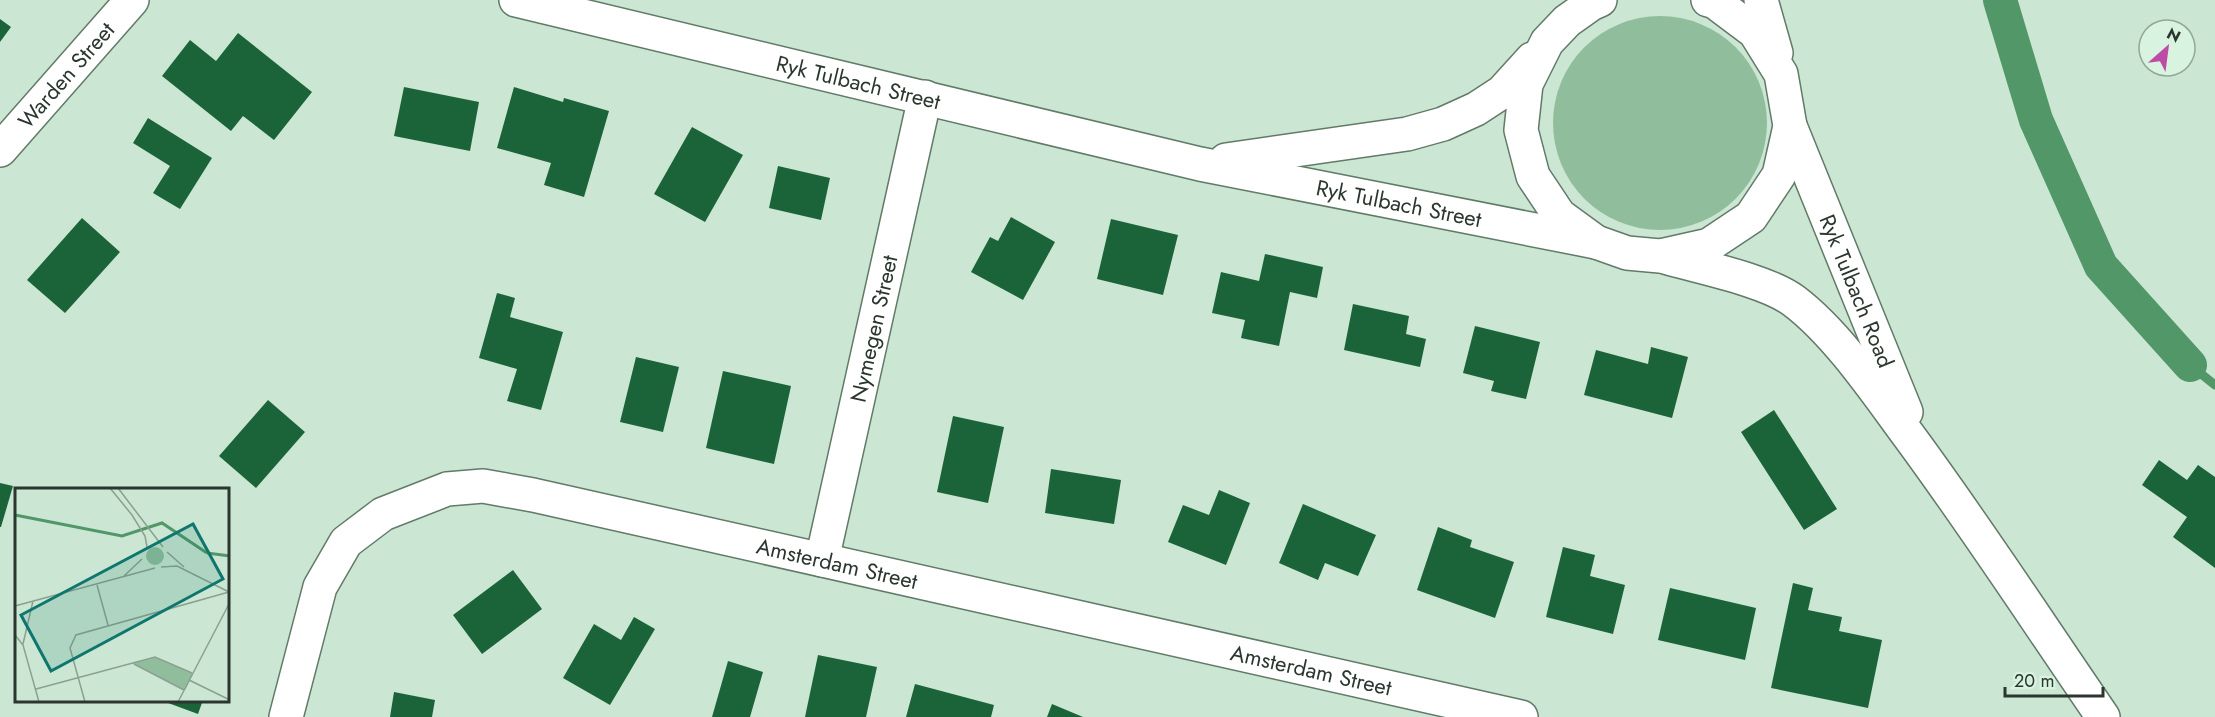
<svg xmlns="http://www.w3.org/2000/svg" width="2215" height="717" viewBox="0 0 2215 717" font-family="Jost,sans-serif">
  <rect width="100%" height="100%" fill="#cbe6d2"/>
  <!-- green -->
  <path fill="#90be9d" d="M1553 123a107 107 0 1 1 214 0a107 107 0 1 1-214 0Z"/>
  <g fill="none" stroke-linecap="round" stroke-linejoin="round">
    <!-- stream -->
    <path stroke="#519768" stroke-width="9" d="M2190 365 2215 385"/>
    <!-- canal -->
    <path stroke="#519768" stroke-width="34" d="M2000 0 2036 120 2101 266 2190 365"/>
  </g>
  <!-- building -->
  <path fill="#1b6439" d="M0 19 11 27 0 42Z
    M238 33 312 92 274 140 243 116 231 131 162 76 190 40 216 61Z
    M404 87 479 102 470 151 394 136Z
    M514 87 563 102 564 98 609 111 584 197 544 185 551 163 497 148Z
    M148 118 212 158 180 209 153 193 170 166 133 143Z
    M692 127 743 155 705 222 654 194Z
    M778 166 830 178 821 220 769 208Z
    M1011 217 1055 242 1023 300 971 272 990 237 998 241Z
    M82 218 120 252 65 313 27 280Z
    M1111 219 1178 235 1163 295 1097 279Z
    M1265 254 1323 267 1317 298 1290 292 1279 346 1241 338 1245 320 1212 313 1221 272 1259 281Z
    M497 293 515 298 510 317 563 332 541 410 507 401 517 369 479 358Z
    M1353 304 1409 316 1406 334 1426 339 1420 367 1344 350Z
    M1475 326 1540 342 1526 399 1491 391 1494 381 1463 373Z
    M1651 347 1688 357 1672 418 1584 395 1596 350 1648 364Z
    M636 357 679 367 663 432 620 422Z
    M723 371 791 386 774 464 706 448Z
    M268 400 305 432 256 488 219 456Z
    M1774 410 1837 509 1804 530 1741 432Z
    M953 416 1004 427 988 503 937 492Z
    M2159 460 2187 480 2198 465 2215 477V568L2173 537 2187 517 2142 485Z
    M1051 469 1121 480 1114 524 1045 513Z
    M0 483 13 486 1 527H0Z
    M1219 490 1250 503 1226 565 1168 542 1183 505 1209 515Z
    M1303 504 1376 535 1358 576 1325 563 1318 580 1279 563Z
    M1438 527 1472 540 1470 547 1514 562 1495 618 1417 590Z
    M1563 547 1595 555 1590 576 1625 585 1613 634 1546 617Z
    M513 570 542 609 482 654 453 615Z
    M1793 583 1813 588 1808 610 1842 617 1839 631 1882 640 1868 708 1771 688Z
    M1670 588 1756 608 1745 660 1658 640Z
    M634 617 655 629 610 705 563 678 594 624 621 640Z
    M818 655 877 667 866 717H805Z
    M728 661 763 672 750 717H712Z
    M915 684 994 705 991 717H906Z
    M394 692 435 700 432 717H390Z
    M160 700H203L198 714Z
    M1052 704 1083 717H1047Z"/>
  <g fill="none" stroke-linecap="round" stroke-linejoin="round">
    <defs>
      <g id="minor">
        <path id="s1" d="M516 0 1200 164 1596 242"/>
        <path d="M1600 0 1591 4 1567 21 1547 42 1526 84 1521 130 1533 176 1559 215 1596 242 1627 253 1660 256 1709 245 1751 217 1779 175 1790 126 1781 74 1755 32 1715 2 1708 0"/>
        <path d="M1761 0 1776 53"/>
        <path id="s2" d="M1790 126 1906 412"/>
        <path id="s3" d="M0 150 132 0"/>
        <path d="M1226 160 1407 134 1443 124 1476 109 1502 92 1532 59"/>
        <path d="M1665 257C1699 267 1766 280 1794 301 1835 332 1873 387 1903 428 1973 522 2037 621 2103 717"/>
        <path id="s4" d="M822 560 925 97"/>
        <path id="s5" d="M286 717 320 587 346 542 383 514 447 489 483 486 533 495 1521 717"/>
      </g>
    </defs>
    <!-- minor casing -->
    <use href="#minor" stroke="#627a68" stroke-width="36"/>
    <!-- minor -->
    <use href="#minor" stroke="#fff" stroke-width="33"/>
  </g>
  <g text-anchor="middle" dominant-baseline="central" stroke-width="6" stroke-linejoin="round" paint-order="stroke">
    <!-- street labels -->
    <g font-size="22" fill="#2b362e" stroke="#d8f3df">
      <text stroke="none"><textPath href="#s3" startOffset="100">Warden Street</textPath></text>
      <text stroke="none"><textPath href="#s1" startOffset="352">Ryk Tulbach Street</textPath></text>
      <text stroke="none"><textPath href="#s1" startOffset="906">Ryk Tulbach Street</textPath></text>
      <text stroke="none"><textPath href="#s2" startOffset="178">Ryk Tulbach Road</textPath></text>
      <text stroke="none"><textPath href="#s4" startOffset="237">Nymegen Street</textPath></text>
      <text stroke="none"><textPath href="#s5" startOffset="700">Amsterdam Street</textPath></text>
      <text stroke="none"><textPath href="#s5" startOffset="1186">Amsterdam Street</textPath></text>
    </g>
  </g>
  <!-- overview -->
  <g transform="translate(15 488)">
    <rect width="214" height="214" fill="#cbe6d2"/>
    <path d="M131 68a9 9 0 1 1 18 0a9 9 0 1 1-18 0ZM140 169 178 186 170 202 117 175Z" fill="#90be9d"/>
    <path fill="none" stroke="#519768" stroke-width="3" d="M0 27 107 48 147 35 192 65M192 65 215 68"/>
    <path fill="none" stroke="#8ba090" stroke-width="1.5" d="M95 0 117 27 130 48 132 59M103 0 148 59M152 64 169 79M146 79 162 78 214 104M109 88 127 71M82 97 93 137M0 118 140 80M0 147 8 157 24 214M8 156 18 113M119 176 169 202M174 192 215 212M21 201 140 169 177 185M70 214 55 160 61 147 214 104M163 214 215 114"/>
    <path fill="#0f766e" fill-opacity="0.15" stroke="#0f766e" stroke-width="3" d="M178 36 208 91 36 183 6 127Z"/>
    <rect width="214" height="214" fill="none" stroke="#2b362e" stroke-width="3"/>
  </g>
  <!-- north arrow -->
  <g transform="translate(2167 48) rotate(28)"><circle r="28" fill="#d8f3df" stroke="#93a798" stroke-width="1.5"/>
  <path d="M0-4.5L10 22L0 15L-10 22Z" fill="#be4ba5"/>
  <text y="-9" font-size="16" font-weight="bold" text-anchor="middle" fill="#2b362e">N</text>
  </g>
  <!-- scale -->
  <path d="M2005 687v9h98v-9" fill="none" stroke="#2b362e" stroke-width="3"/>
  <text x="2014" y="687" font-size="18" fill="#2b362e" stroke="#d8f3df" stroke-width="4.5" paint-order="stroke">20 m</text>
</svg>
